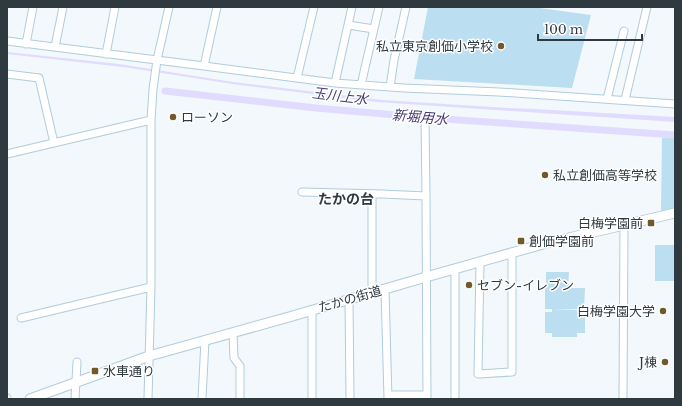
<svg xmlns="http://www.w3.org/2000/svg" width="682" height="406" viewBox="0 0 682 406" font-family="'Libre Baskerville','Noto Sans JP',serif">
  <rect width="100%" height="100%" fill="#f2f8fb"/>
  <!-- green -->
  <path fill="#bcdef1" d="M428 7H532L591 15 572 88 414 79Z
    M662 138H675V208L661 211Z
    M655 245H674L675 281H655Z
    M546 272H569L568 288H585L584 309H545V287H546Z
    M552 309 577 310V312H585V333H577V337H552V333H545V312H552Z"/>
  <!-- water -->
  <path fill="#e0dbff" d="M7 52 119 64 233 82 382 100 508 108 534 109 675 117V122L378 102 239 85 123 67 7 54Z"/>
  <g fill="none" stroke-linecap="round" stroke-linejoin="round">
    <!-- canal -->
    <path stroke="#e0dbff" stroke-width="7" d="M165 91 316 108 429 118 675 135"/>
    <defs>
      <path id="minor" d="M348 25 374 29
        M7 41 204 66 335 83 404 88 499 92 675 104
        M26 44 33 7
        M55 47 63 7
        M106 54 115 7
        M204 66 217 7
        M7 74 39 78 54 143
        M297 78 314 7
        M335 83 352 7
        M361 85 379 7
        M390 87 394 60 406 7
        M607 99 624 31
        M625 100 647 7
        M425 119 426 196 427 399
        M7 154 151 120
        M302 192 382 194 426 196
        M372 194V292
        M480 262 478 374 512 372V252
        M385 289 388 399
        M349 300 350 399
        M21 318 151 287
        M233 333 234 358 240 366V399
        M388 395H427
        M7 398V399
        M75 399 77 362
        M148 399 151 287V120L153 89 157 60 169 7
        M202 399 205 340
        M312 399V310
        M455 399V269
        M623 399 624 225"/>
      <path id="tertiary" d="M30 399 149 356 289 317 426 277 543 244 675 213"/>
    </defs>
    <!-- minor casing -->
    <use href="#minor" stroke="#b1ccdb" stroke-width="9"/>
    <!-- tertiary casing -->
    <use href="#tertiary" stroke="#b1ccdb" stroke-width="11"/>
    <!-- minor -->
    <use href="#minor" stroke="#fff" stroke-width="7"/>
    <!-- tertiary -->
    <use href="#tertiary" stroke="#fff" stroke-width="9"/>
  </g>
  <!-- markers -->
  <g fill="#705a2a" stroke="#fff" stroke-width="1.5">
    <circle cx="501" cy="46" r="4"/>
    <circle cx="173" cy="117" r="4"/>
    <circle cx="545" cy="175" r="4"/>
    <rect x="647" y="219" width="8" height="8" rx="2"/>
    <rect x="517" y="237" width="8" height="8" rx="2"/>
    <circle cx="469" cy="285" r="4"/>
    <circle cx="663" cy="311" r="4"/>
    <circle cx="665" cy="362" r="4"/>
    <rect x="91" y="367" width="8" height="8" rx="2"/>
  </g>
  <g text-anchor="middle" dominant-baseline="central" stroke-width="3" stroke-linejoin="round" paint-order="stroke">
    <!-- poi labels -->
    <g font-size="13" fill="#2f3a40" stroke="#fff" text-anchor="start">
      <text x="493" y="46" text-anchor="end">私立東京創価小学校</text>
      <text x="181" y="117">ローソン</text>
      <text x="553" y="175">私立創価高等学校</text>
      <text x="643" y="223" text-anchor="end">白梅学園前</text>
      <text x="529" y="241">創価学園前</text>
      <text x="477" y="285">セブン-イレブン</text>
      <text x="655" y="311" text-anchor="end">白梅学園大学</text>
      <text x="657" y="362" text-anchor="end">J棟</text>
      <text x="103" y="371">水車通り</text>
    </g>
    <!-- street labels -->
    <g font-size="13" fill="#2f3a40" stroke="#fff">
      <text transform="translate(350 299) rotate(-16)">たかの街道</text>
    </g>
    <!-- water labels -->
    <g font-size="14" font-style="italic" fill="#473b73" stroke="#fff">
      <text transform="translate(340 96) rotate(7)">玉川上水</text>
      <text transform="translate(420 117) rotate(5)">新堀用水</text>
    </g>
    <!-- neighbourhood labels -->
    <g font-size="14" font-weight="bold" fill="#2f3a40" stroke="#fff">
      <text x="346" y="199">たかの台</text>
    </g>
  </g>
  <!-- border -->
  <rect width="682" height="406" fill="none" stroke="#2f3a40" stroke-width="16"/>
  <!-- scale -->
  <path d="M538 34v6h104v-6" fill="none" stroke="#2f3a40" stroke-width="2"/>
  <text x="544" y="34" font-size="12" fill="#2f3a40" stroke="#ffffff" stroke-width="3" paint-order="stroke">100 m</text>
</svg>
